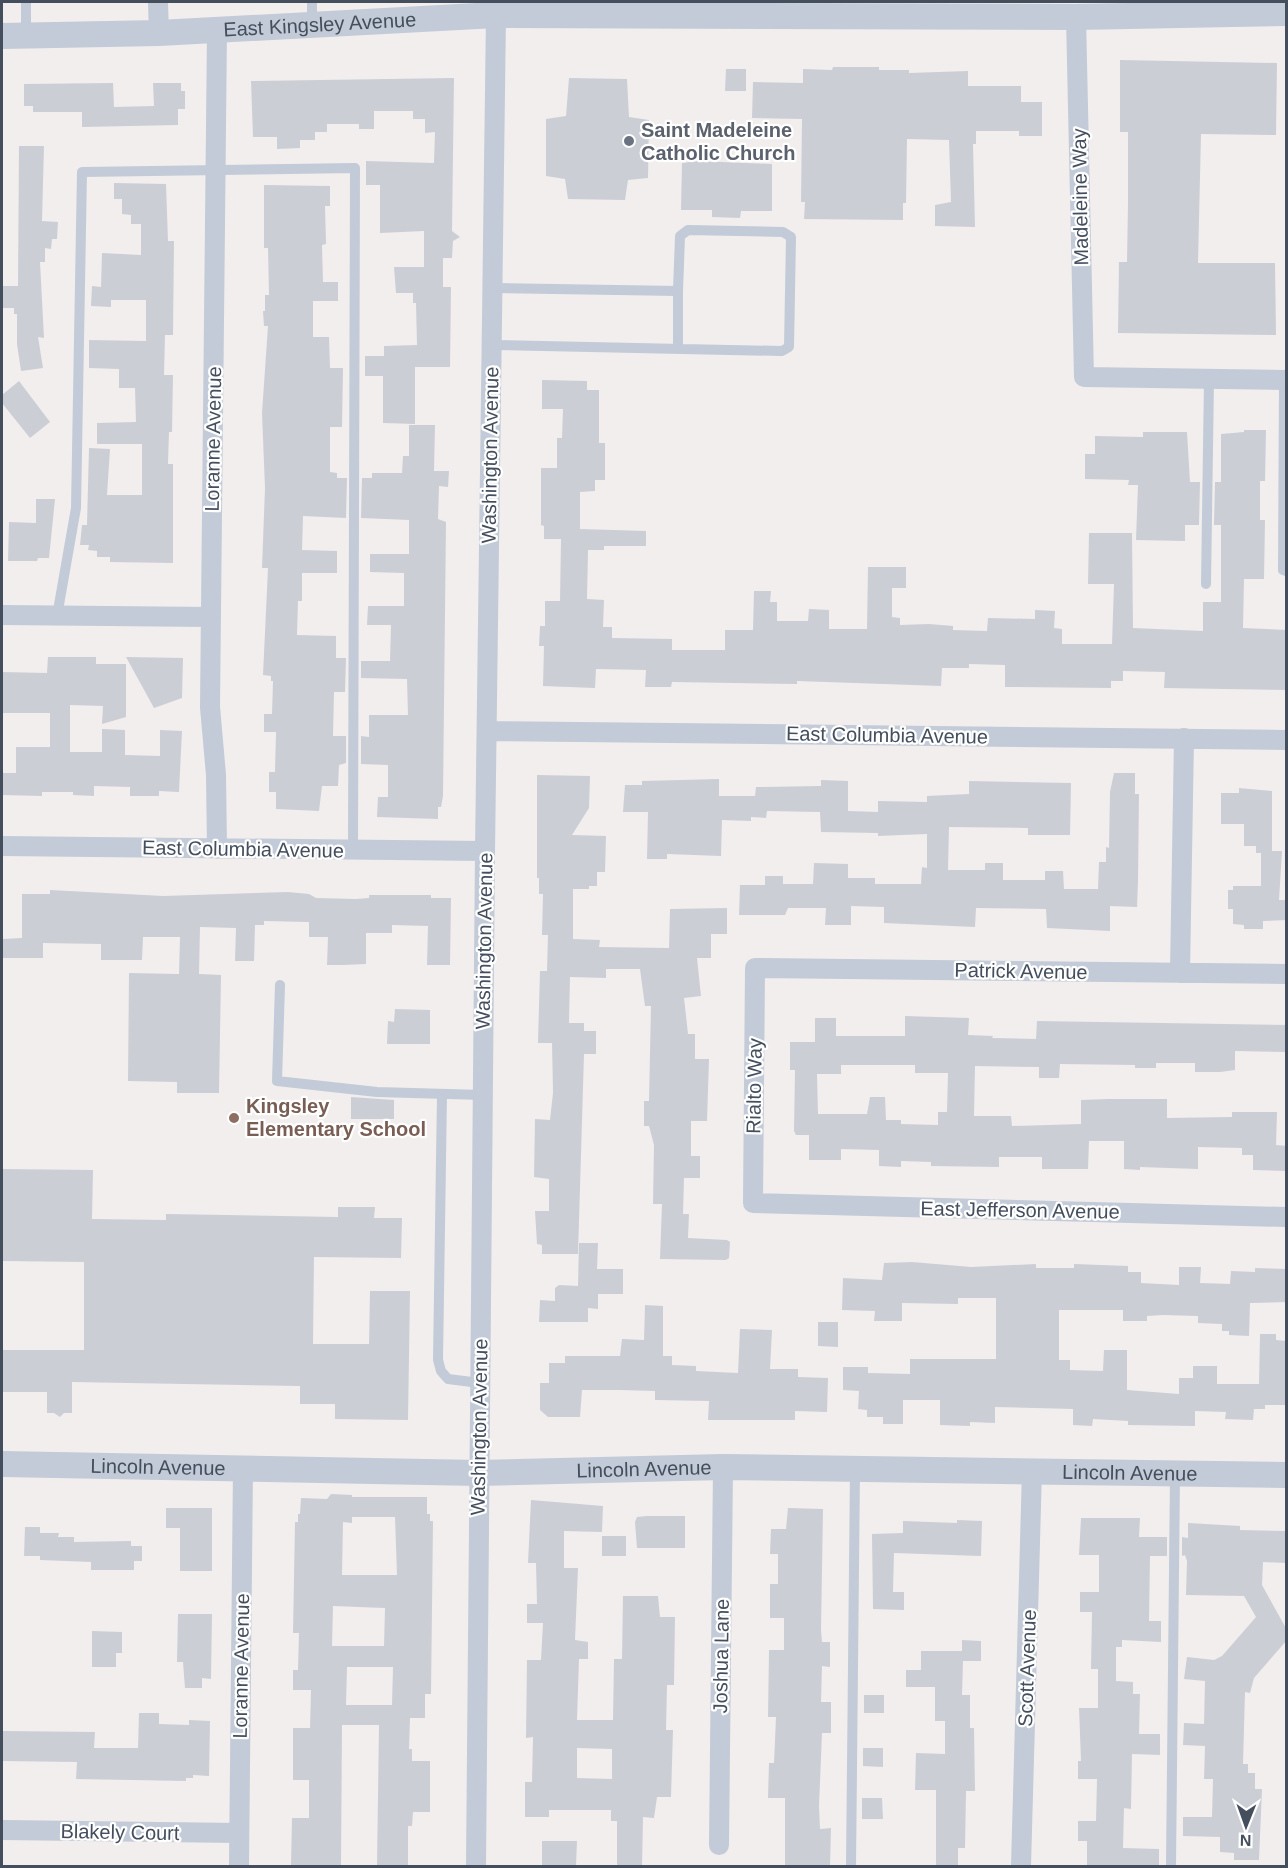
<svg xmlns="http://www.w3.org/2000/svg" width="1288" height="1868" viewBox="0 0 1288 1868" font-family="Arial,sans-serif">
  <rect width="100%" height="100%" fill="#f1eeed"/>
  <!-- building -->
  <path fill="#ccced6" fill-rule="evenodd" d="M1120 60 1277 63 1276 135 1201 134 1198 263H1275L1276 335 1118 333 1119 262H1127L1128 203V132H1120Z
    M833 67H879V70H909V73L968 71V86H1021V102H1042V136H1019V131H976V144H973L975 227 935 226V205L951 202 949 140 907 139 906 203H903V220L804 219 805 202H801L802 119 752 118 753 82 803 83V69L832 70Z
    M726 69H746V91H725Z
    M454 78 452 231 460 237 453 241 452 258H443V287H451L450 367H415V424L383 423V376H365V356H384V346L417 345 416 303H413V293H396L394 267H424V231L380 233V185H366V161L434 163 435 132 425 133V119H413V111H374V129H359V124H327V132H315V140H300V148L277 149V137H253L251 81Z
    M569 78 627 79 629 117 649 120 648 178 628 180 625 200 568 199 565 179 546 176V119L566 116Z
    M113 83 114 107 154 106 153 83H181V91H185V109H178V125L82 127V112H33V106H24V84Z
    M19 146H44L42 221 58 222 57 239H52L51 249 45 248V262H40L44 338 38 337 43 368 21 371 17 344V314H14V308H2V286H18Z
    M698 161 772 164V211H741L740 218 712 217V210H681L682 163Z
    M114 183 166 184 168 241H174L173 335H165L164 375H173L172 432H169L168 464H173V563L110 562V557H97V551L88 550 89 545H80L82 525H87L89 448 110 449 107 495H142V444H97V423L136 422 135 388H119V369L89 368V340L146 341V300H111V307L91 306 92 286 101 287 102 253 141 255V224H131V215L122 214V199H114Z
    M264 185 330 186V206H325L326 244 322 245 323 282H338V301H313V337H329L330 368H343L342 427H330V472L337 473V478H347L346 518 303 516 302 550 337 551V573H302V601H298L297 635 336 636V658H346L345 692H334L333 736H346V763L339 765 338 786H322L319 811 276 809V792H269V772H275L276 732H264V714H272L273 681H271V676L263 675 268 568H262L265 488 262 413 268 326H264L263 311H265V295H269L268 248H264Z
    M542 380 587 381V390H599V443H605V480H595V491L580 492V529L646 531V546H604V550H588L587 599 604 600 603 627H612V638L672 639V650H725V630H753L754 591H771L770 602H777V621H808L809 609 829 610V629H867L868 567H906V588H892V617L900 618V625L929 624 953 626V630L987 631 988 618 1035 619V610L1055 611 1054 628 1062 629V644H1112L1114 584H1088L1089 533H1132L1133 628 1203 631V602H1221V525H1214L1215 482H1221V434L1244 432V430H1266L1265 481H1260V520H1265L1264 579H1244L1243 628 1287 630V690L1164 688 1165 672 1123 671V681H1111V688L1005 687V665L969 664V668H942L941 686 797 681V684L672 682 671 687H645L646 670 596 669 595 688 543 686 544 646H539L540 626H545V601H560L561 539H544V526L541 525V468H557V438H562L563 409H542Z
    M19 381 50 422 30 438 2 403V395Z
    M409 425H435L434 471H449L448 487 439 486 438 519 446 522 443 796 441 807H438V819L377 817 378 797H388V765L361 764V736L369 737V715H408L407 679 361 678V661H390L391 625H367L368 606H404V573L370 572V554H409V520L361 518 362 478H372V473H402L403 456H409Z
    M1143 432H1187L1190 482H1200L1199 525H1185V541L1136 540 1138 485H1128L1129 480 1085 479V454H1095V436L1143 437Z
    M36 499H55L49 558H38L37 561H8L9 522 36 523Z
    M48 657H96V664H126V717L102 724 103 706 70 705V752H102V729L125 730V755L160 756V730L182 731 179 792 159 791V796H130V787L94 786V796L73 795V792H42V796L2 795V773H16V747H50V713H2V672L47 673Z
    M126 657 183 658 182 698 154 708Z
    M1114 773H1135V794H1139L1138 881 1137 907 1110 906V931L1047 928 1046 909 976 908 975 927 884 923V907L851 906V925H825L826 908H788L785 915H739L740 885H765V876H783V884H813L814 863 848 864V878H875V884H921L922 867 927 868V834L878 836V833L821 832 820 812 767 811 766 818 751 817V821L722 820 721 856 667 854V859H647L648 812H623L625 785H642V781L719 779V796H755L756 787 821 786V780L848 781V811L878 812V801L927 802V796L969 794V781L1071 783 1070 835H1028V828L949 827 948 870H985V863H1003V880H1045V871H1063L1064 889H1098L1099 862H1106V847L1109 848 1110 792Z
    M537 775 590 776 589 808 572 835 606 836 605 872H597V886H589V889H573V939L600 940 599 947 669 948 670 909 727 908V934H711V958H697L701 996 684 998 688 1034H695V1059H709L707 1121H691V1156H700V1178H684L683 1214H689L688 1238 727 1240 730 1242 729 1258 726 1260 660 1259 662 1204H653L654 1145 649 1126H644V1101H649L651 1006H645L640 969H606V978L570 977 569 1023H584V1031H596V1054H584L578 1254H542V1245L537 1244 535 1211H549V1179L534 1177 535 1119 550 1120 553 1093 552 1043H538L540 971H547L548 935H542L543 894H539V878H537Z
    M1239 788 1272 791V851H1282L1279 900H1287V920L1263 921V929H1244V925L1233 924V909H1228V890H1233V886H1261V853H1256V846H1244V824H1221V793H1239Z
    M50 890 163 896 288 892 309 894 316 898 356 899 369 898V895H431V898H451L450 965H427L428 926 392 925V933H366V964L343 965H327L328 937H309V922L264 921V925H255L254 961H235L236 928 200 927 199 974 221 975 219 1093H177V1082L128 1081 129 973 179 974 180 937H143L142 960H101V944L43 943V958H2V939L22 938V894H50Z
    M395 1009 430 1010V1044H387L388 1021 394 1022Z
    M905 1016 969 1018 968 1035 993 1036 992 1038 1036 1039 1037 1021 1287 1025V1052L1235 1051V1070L1220 1072H1195V1063H1156V1068H1135V1065L1060 1064 1059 1078H1039V1067L975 1066 974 1116H1011L1012 1126 1081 1124V1100L1108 1099H1167V1118L1232 1117V1112H1277L1276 1145 1287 1146V1171L1253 1170V1155H1242V1148L1198 1147V1169L1140 1167V1170L1124 1169V1141H1089L1088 1169H1042V1157H999V1167L931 1166V1162L901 1161V1167L879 1166V1150L841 1149V1160H809V1135H796L794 1131 795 1070H790V1042H815V1018H836V1036H905ZM841 1065H915V1073H948L947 1112H938V1125L901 1124V1120H886L885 1097H870L867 1114H818L817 1074H841Z
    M351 1097 394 1100V1119H351Z
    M2 1169 93 1170 92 1219 166 1220V1214L338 1217V1207H375L374 1218H402L401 1258 314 1257 313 1344H369L370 1291H410L408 1420 335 1419V1404H300V1386L72 1382V1413H64L60 1417 54 1413H47V1392H2V1350H84V1262L2 1261Z
    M579 1243H598L597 1269H623V1294H598V1309L588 1308V1322H539L540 1300 555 1301V1288L559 1285 578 1286Z
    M912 1262 971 1267 1036 1264V1268H1074V1264L1128 1266V1272H1141V1283L1179 1285V1267H1201L1200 1283 1230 1284 1231 1271 1255 1272V1268L1287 1269V1302L1250 1303 1249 1336 1229 1335V1331H1222V1324L1198 1323V1316L1163 1315 1147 1316V1321H1123V1310H1059V1360H1070V1370L1103 1371 1104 1350H1127V1390L1179 1394V1378H1193V1366H1217V1384H1259L1260 1334H1276V1340L1287 1341V1405H1265V1409H1254L1253 1420 1225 1419 1226 1412 1195 1411V1426L1128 1425V1421L1093 1419 1092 1426 1073 1425V1409L995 1407V1423L970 1422V1426L940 1425V1400H903V1424H883V1417H867V1410L858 1409 859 1391 843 1390V1367H868V1373L910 1374V1359H996V1298H958V1304L902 1303V1321H874L875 1311 842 1310 843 1278 882 1280 884 1263Z
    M645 1305 663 1306V1356H672V1365L696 1366V1371L738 1373 740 1329 772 1330 770 1369H798V1377L828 1378 827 1412 795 1411V1420H708L709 1401 655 1400V1391L620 1390H582L580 1417H548L540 1410V1383H549V1363H565V1356H620L622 1339 644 1340Z
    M818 1322H838V1347L818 1346Z
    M331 1494 352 1495V1497H427V1514H430V1521H433L431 1694H425V1718H410L409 1749H412V1761H430V1812H413L412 1826H408V1866H377L379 1725H342L341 1866H291L292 1818H309V1780H293V1728H310L311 1690H293V1670H298L299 1633H293L295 1522H298V1514H300L301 1498 327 1499ZM352 1517H395L397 1575H342L343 1522 352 1523ZM333 1606 385 1608 384 1646H332ZM347 1667H393L392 1705H346Z
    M531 1500 603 1506 602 1532 564 1531V1568H578L575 1640 588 1642V1659H579L577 1720H613L614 1659H622L623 1596H658L660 1617H675L674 1685H667L666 1730H673L671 1797H657L654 1818 643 1817 642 1866H618L617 1864V1821H611V1810H549V1817H525V1782H532L533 1737 526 1738 527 1660H541L543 1623H527V1604H537L536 1563H528ZM577 1748 612 1749V1779L577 1778Z
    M166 1508H212V1571H180V1528H166Z
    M788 1508 823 1509 821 1630 822 1642H830V1667L822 1666 821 1702H831V1733H822L819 1806 820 1829 831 1828 830 1866H785V1798H768L769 1763H774L776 1717H768L769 1650H784V1618H770V1584H778V1554H770L771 1529H786Z
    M647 1516H685V1548H637L635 1522 637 1517Z
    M1081 1518H1140L1139 1537H1167V1556H1150L1149 1621H1161V1642L1122 1640V1647H1116V1681L1133 1682V1694H1140L1139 1734H1160V1755L1132 1754 1131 1809 1124 1808 1123 1848 1159 1849V1866H1087V1841H1078V1821H1096L1097 1779H1078V1761H1081L1079 1708H1098V1669H1091L1092 1612H1080V1592H1099V1555H1079Z
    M957 1520 982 1521 981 1556 894 1553 893 1592H904V1610L873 1609 872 1534 903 1533V1521L957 1523Z
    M1188 1523 1240 1526V1530L1287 1531V1563L1263 1562 1262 1585 1287 1630V1640L1254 1678 1250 1693 1245 1692 1243 1764H1248V1773H1255V1789H1262L1259 1860H1234V1853L1220 1852V1837L1183 1836V1817H1212L1213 1779H1204L1205 1746 1183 1745 1184 1723 1204 1724 1205 1681 1184 1679 1187 1657 1214 1660 1222 1656 1256 1617 1244 1596 1186 1595 1187 1561 1185 1555 1182 1556V1537L1188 1538Z
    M25 1527H40V1533H59L58 1537H74V1542L131 1541V1546H142V1561H134V1570H91V1562L40 1560V1556H24Z
    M602 1536H626V1556H602Z
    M178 1614H212L211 1679 202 1678V1688H185L183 1662H177Z
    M92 1631 122 1632V1653H116V1667H92Z
    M962 1640 981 1641V1661H963L962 1695H970V1728H974L975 1791H966L965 1848H958V1866H936V1790H915L916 1753 945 1754V1721H935V1687H906V1670H921V1651H962Z
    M864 1695H884V1713H864Z
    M139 1713H159V1724L189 1725V1720L210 1721 209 1776 193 1775V1778H186V1781L76 1779 77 1762 2 1761V1731L95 1732 94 1748H138Z
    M863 1748H883V1767L863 1766Z
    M862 1798H882L883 1819H862Z
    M542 1841H577L576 1866H542Z"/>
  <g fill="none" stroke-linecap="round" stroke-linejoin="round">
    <!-- service -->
    <path stroke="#c2cbd7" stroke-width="10" d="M26 2V36
      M312 2V25
      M492 345 782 351 789 347 791 237 783 232 688 230 680 236 678 291 492 288
      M678 349V291
      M1284 380 1283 570 1286 571
      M1206 584 1209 379
      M57 616 76 508 82 172 355 168 353 850
      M280 985 277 1081 377 1092 483 1095
      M442 1094 438 1360 441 1371 448 1379 480 1383
      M851 1866 855 1468
      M1171 1866 1175 1473"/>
    <!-- minor -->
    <path stroke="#c2cbd7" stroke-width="20" d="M158 2 159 33
      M1076 17 1084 377 1286 380
      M2 615 211 617
      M487 731 1286 740
      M2 846 485 851
      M217 849 216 775 210 707 217 30
      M1180 973 1184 738
      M1286 974 755 968 753 1203 1286 1217
      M2 1830 239 1833
      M719 1845 723 1467
      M239 1866 243 1466
      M476 1866 485 851 496 15
      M1021 1866 1032 1470"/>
    <!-- tertiary -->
    <g stroke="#c2cbd7" stroke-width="26">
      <path id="s1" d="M2 36 159 33 496 15 1076 17 1286 13"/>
      <path id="s2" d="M2 1464 479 1473 723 1467 1286 1475"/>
    </g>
  </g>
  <!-- markers -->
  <circle fill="#6b7280" stroke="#fff" stroke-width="2" cx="629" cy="141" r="6"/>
  <circle fill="#8d6e63" stroke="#fff" stroke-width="2" cx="234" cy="1118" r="6"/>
  <g text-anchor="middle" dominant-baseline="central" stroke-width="4.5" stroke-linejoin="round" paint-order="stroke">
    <!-- street labels -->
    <g font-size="20" fill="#444e5d" stroke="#fff">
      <text stroke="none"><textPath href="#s1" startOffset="318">East Kingsley Avenue</textPath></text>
      <text transform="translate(1080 197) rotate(-91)">Madeleine Way</text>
      <text transform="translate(213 439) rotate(-89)">Loranne Avenue</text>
      <text transform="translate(490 455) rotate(-89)">Washington Avenue</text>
      <text transform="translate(887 735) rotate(1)">East Columbia Avenue</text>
      <text transform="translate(243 849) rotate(1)">East Columbia Avenue</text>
      <text transform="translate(484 941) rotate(-89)">Washington Avenue</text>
      <text transform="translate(1021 971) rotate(1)">Patrick Avenue</text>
      <text transform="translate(754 1086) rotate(-89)">Rialto Way</text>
      <text transform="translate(1020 1210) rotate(1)">East Jefferson Avenue</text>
      <text transform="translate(479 1427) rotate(-89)">Washington Avenue</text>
      <text stroke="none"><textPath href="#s2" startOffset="156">Lincoln Avenue</textPath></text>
      <text stroke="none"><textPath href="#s2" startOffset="642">Lincoln Avenue</textPath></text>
      <text stroke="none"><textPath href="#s2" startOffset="1128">Lincoln Avenue</textPath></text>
      <text transform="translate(721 1656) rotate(-89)">Joshua Lane</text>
      <text transform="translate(241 1666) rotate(-89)">Loranne Avenue</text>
      <text transform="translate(1027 1668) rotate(-88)">Scott Avenue</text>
      <text transform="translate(120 1832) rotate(1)">Blakely Court</text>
    </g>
    <!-- worship labels -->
    <g font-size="20" font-weight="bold" fill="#5b616d" stroke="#fff" text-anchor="start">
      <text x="641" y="130">Saint Madeleine<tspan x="641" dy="23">Catholic Church</tspan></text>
    </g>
    <!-- education labels -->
    <g font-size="20" font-weight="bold" fill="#785e54" stroke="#fff" text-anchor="start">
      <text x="246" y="1106">Kingsley<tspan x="246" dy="23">Elementary School</tspan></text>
    </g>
  </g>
  <!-- border -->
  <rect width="1288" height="1868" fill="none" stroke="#444e5d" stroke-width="6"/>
  <!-- north arrow -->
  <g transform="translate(1246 1826) rotate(181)" stroke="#ffffff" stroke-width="4.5" paint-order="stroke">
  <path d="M0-4.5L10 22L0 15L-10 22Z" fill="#444e5d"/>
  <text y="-9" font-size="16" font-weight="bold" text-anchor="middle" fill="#444e5d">N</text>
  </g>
</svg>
